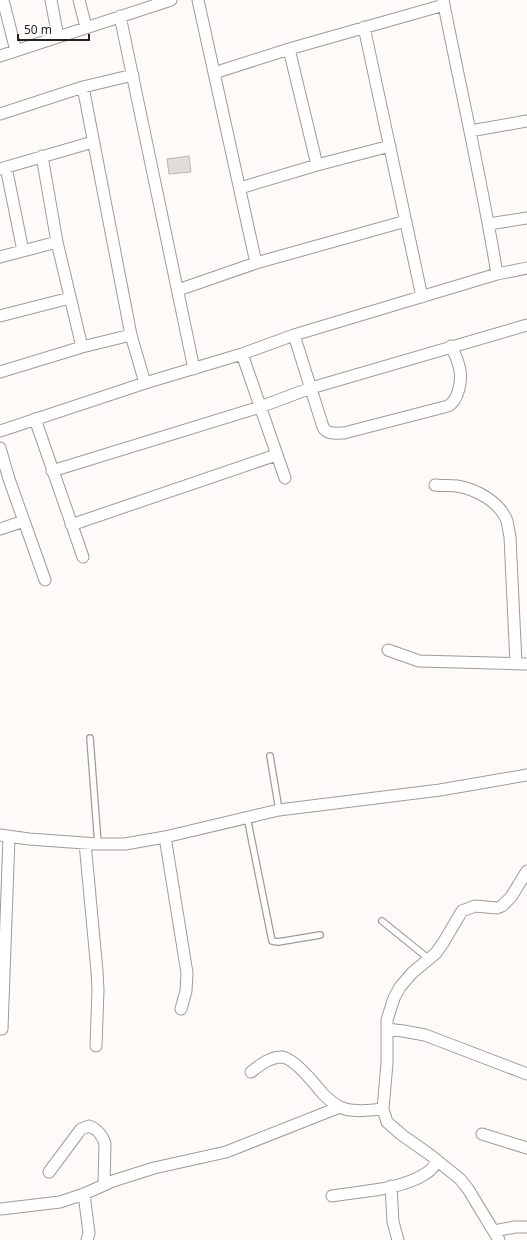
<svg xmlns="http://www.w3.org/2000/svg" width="527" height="1240" viewBox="0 0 527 1240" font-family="'Noto Sans',sans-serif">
  <rect width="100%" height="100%" fill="#fefaf8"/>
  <!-- building -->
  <path fill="#e1dcd9" stroke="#bcb7b4" d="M189 156 191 172 169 174 167 159Z"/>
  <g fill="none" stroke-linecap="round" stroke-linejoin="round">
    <defs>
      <path id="service" d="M90 738 98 844
        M270 756 279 810
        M247 817 272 941 278 942 320 935
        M382 921 429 959"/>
      <path id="minor" d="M3 0 16 51
        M51 0 58 37
        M79 0 86 27
        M198 0 256 263
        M443 0C461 91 482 182 497 274
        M120 16 194 369
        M364 27 422 297
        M289 49 317 165
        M0 56 171 0
        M214 73 289 49 444 5
        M83 87 131 335 145 383
        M0 114 83 87 133 75
        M470 131 527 121
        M42 156 57 242 82 347
        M6 167 23 251
        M0 169 93 142
        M240 188 317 165 390 146
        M489 224 527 218
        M0 257 57 242
        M178 290 256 263 406 221
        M0 316 70 298
        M294 335 323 427C327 435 336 433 344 433L448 406C458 401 462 381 460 371 459 362 455 354 451 346
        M242 354 285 478
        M0 372 82 347 131 335
        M35 419 83 557
        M0 431 145 383 242 354 294 335 497 274 527 268
        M0 448 9 479 45 580
        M52 471 260 407 311 388 527 325
        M435 485C442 486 450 485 457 486 476 489 500 502 507 521 508 526 509 532 510 537L516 664
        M71 525 276 455
        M0 529 24 521
        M388 650 419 661 527 664
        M0 835 29 839 98 844H125L165 837 279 810 440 790 527 775
        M165 837 187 973 186 991 181 1009
        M85 843 97 971 98 990 96 1046
        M2 1029 9 837
        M387 1029 403 1031 425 1035 527 1074
        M251 1072C260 1065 270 1057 282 1057 294 1058 315 1084 323 1094 328 1099 334 1104 340 1107 353 1113 369 1110 383 1109
        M482 1134 527 1148
        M49 1172 81 1129 89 1126C97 1129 103 1136 105 1144L104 1185
        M391 1186 393 1222 398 1240
        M84 1194 89 1233 87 1240
        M332 1196C361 1191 400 1190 425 1174 431 1171 434 1166 438 1161
        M1 1209 60 1202 84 1194 113 1181 154 1168 226 1152 340 1107
        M494 1231 515 1227H527
        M499 1240 468 1189 460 1179 429 1154 402 1135 387 1122 383 1109 387 1063V1020L394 998 400 987 412 973 436 953 443 943 462 911 475 906 497 908 502 906 511 897 527 871"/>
    </defs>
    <!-- service casing -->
    <use href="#service" stroke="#a09b99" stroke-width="8"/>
    <!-- minor casing -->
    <use href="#minor" stroke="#a09b99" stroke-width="13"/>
    <!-- service -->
    <use href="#service" stroke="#fff" stroke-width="5.5"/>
    <!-- minor -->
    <use href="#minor" stroke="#fff" stroke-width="11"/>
  </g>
  <!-- scale -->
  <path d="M18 34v6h71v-6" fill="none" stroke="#252322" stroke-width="2"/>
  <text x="24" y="34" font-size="12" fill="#252322" stroke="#ffffff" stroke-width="3" paint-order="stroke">50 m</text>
</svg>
